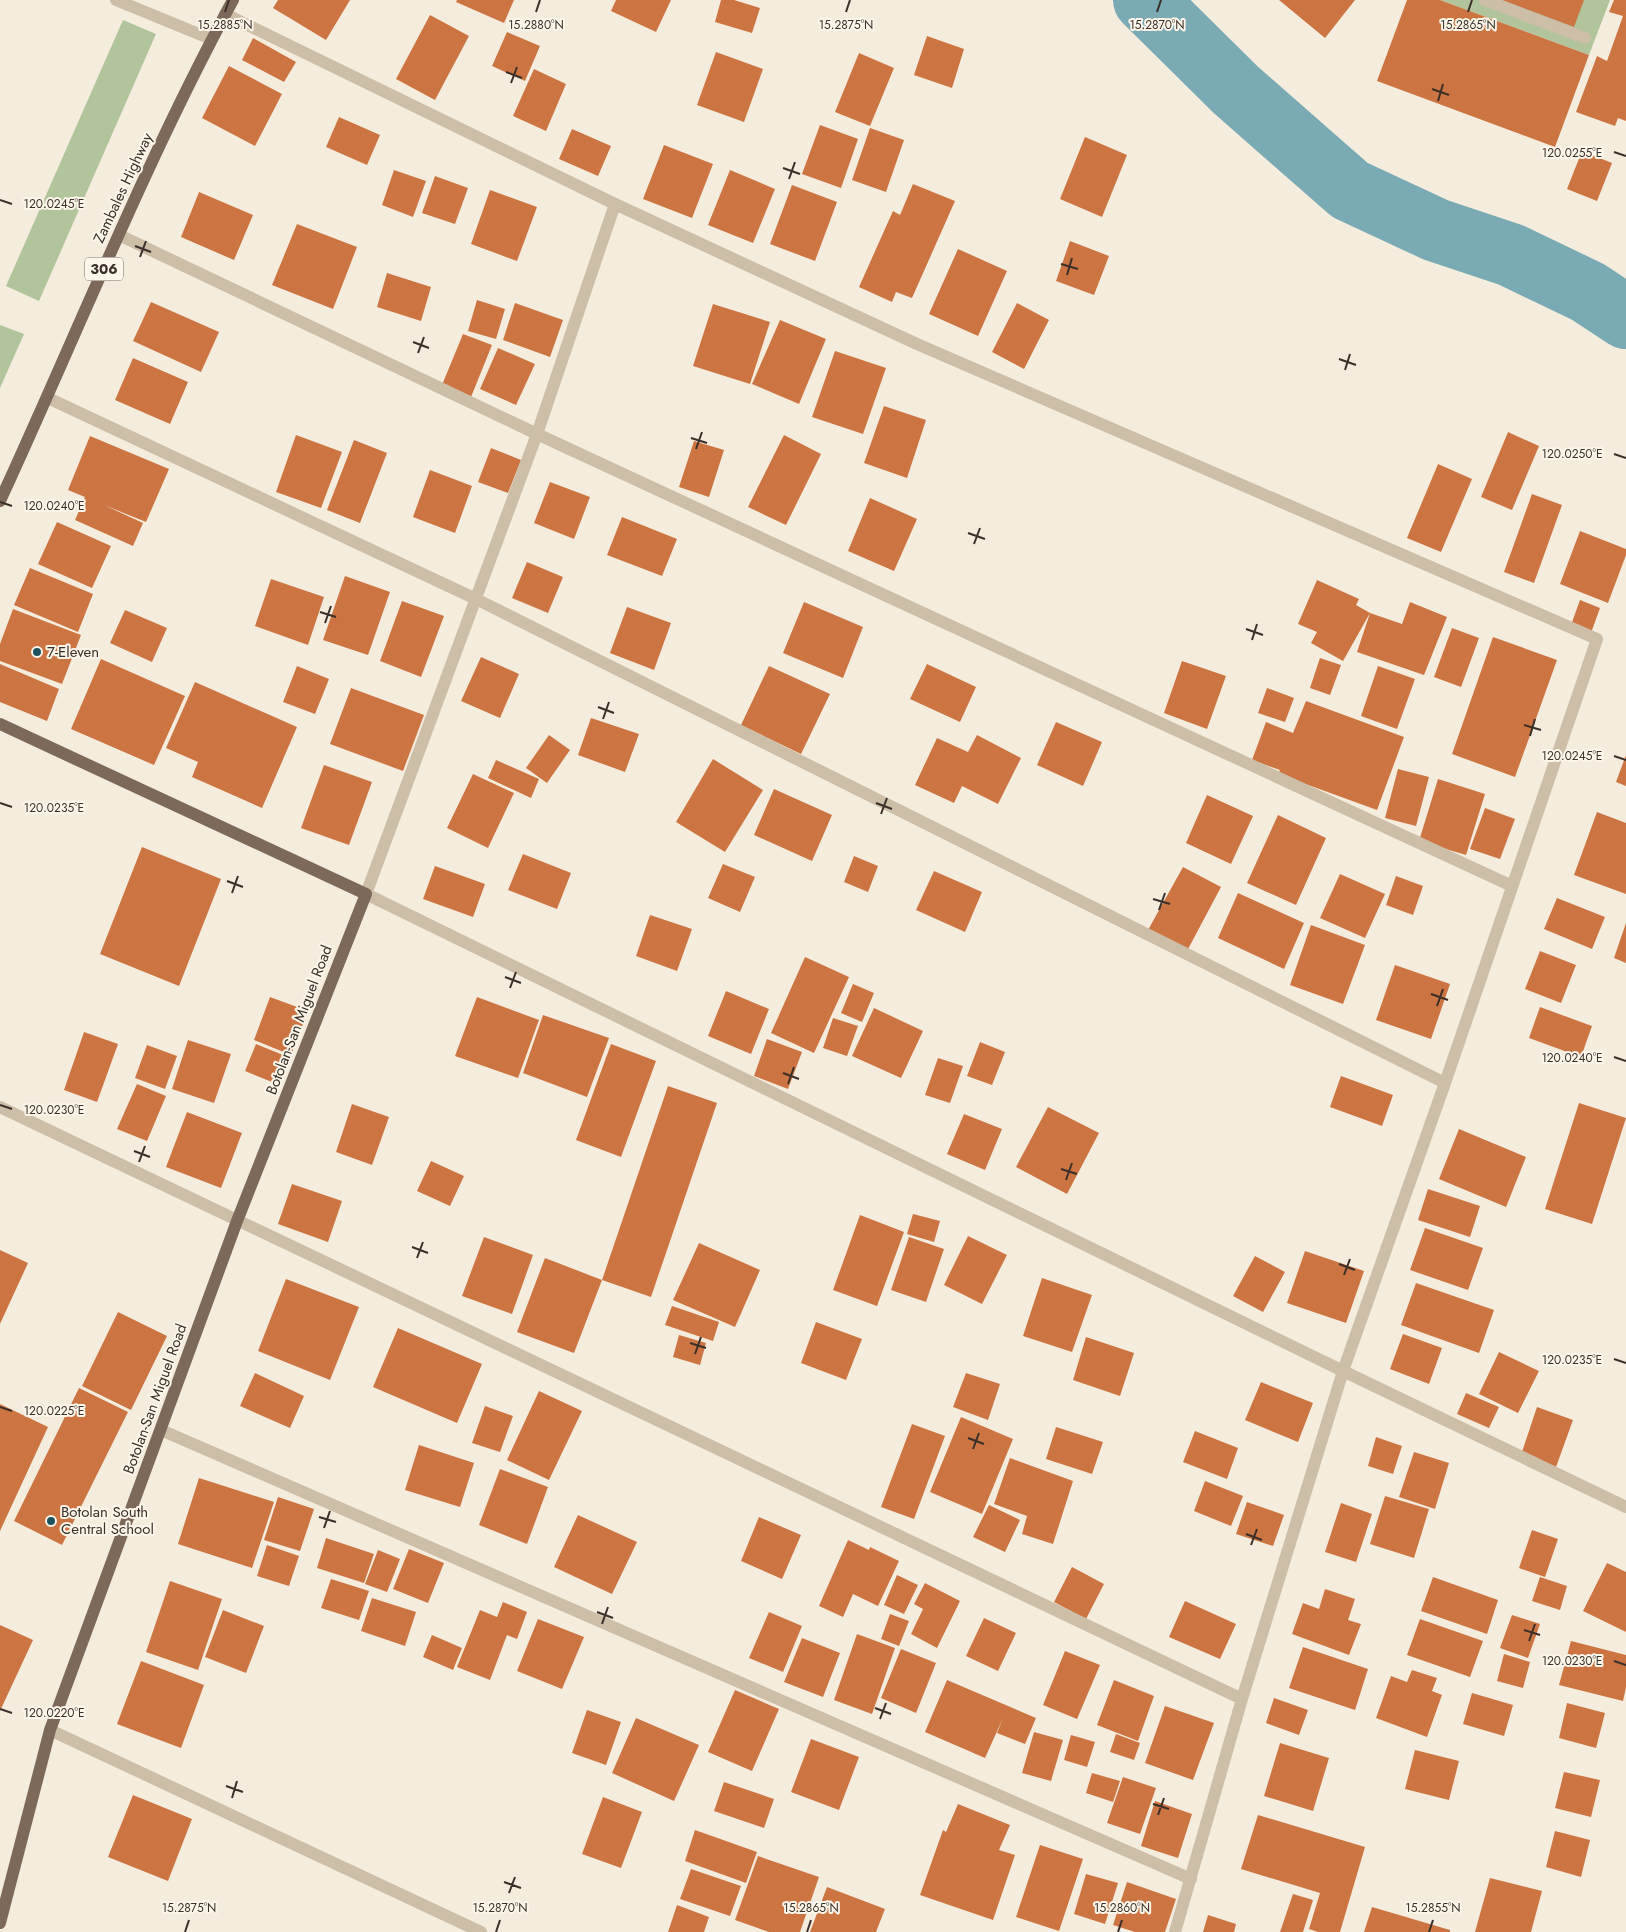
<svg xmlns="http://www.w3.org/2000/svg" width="1626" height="1932" viewBox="0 0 1626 1932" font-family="Jost,sans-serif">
  <rect width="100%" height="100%" fill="#f4ecdd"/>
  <!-- green -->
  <path fill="#b2c49c" d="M1440 0H1610L1589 55Z
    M123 20 156 34 39 301 6 286Z
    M0 325 24 334 0 388Z"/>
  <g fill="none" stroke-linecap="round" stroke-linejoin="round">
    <!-- river -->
    <path stroke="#7aaab3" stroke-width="64" d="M1145 0 1236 90 1350 190 1436 230 1511 255 1588 292 1626 317"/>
  </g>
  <!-- building -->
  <path fill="#cd7542" d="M278 0H350L326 40 273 8Z
    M457 0H514L504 23 456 2Z
    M616 0H671L656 32 611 11Z
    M721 0H734L760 8 752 33 715 22Z
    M1279 0H1355L1325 38Z
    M1407 0H1440L1589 55 1555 147 1377 81Z
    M1502 0H1584L1574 27Z
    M1614 0H1626V121L1618 118 1615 126 1576 112 1597 56 1607 61 1623 16 1609 12Z
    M430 15 469 36 435 100 396 79Z
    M507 32 540 46 525 81 492 66Z
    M927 36 964 49 952 88 914 75Z
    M253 38 296 62 284 82 242 60Z
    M716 52 763 69 744 122 697 105Z
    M859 53 894 68 870 126 835 112Z
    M229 66 282 94 255 146 202 118Z
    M534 69 566 84 546 131 513 116Z
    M339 117 380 135 367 165 326 147Z
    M820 125 858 139 841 188 802 174Z
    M870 128 904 140 886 192 852 180Z
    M572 129 611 146 598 176 559 159Z
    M1085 137 1127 155 1102 217 1060 199Z
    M664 145 713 164 692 218 643 199Z
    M1582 151 1612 163 1597 201 1567 189Z
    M394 170 426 181 413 217 382 205Z
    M730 170 775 189 753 243 708 225Z
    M435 176 468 188 455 224 422 213Z
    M913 184 955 201 912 298 896 292 892 302 859 287 893 211 900 215Z
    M792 185 837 202 815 261 770 244Z
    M490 190 537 207 517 261 471 244Z
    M199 192 253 215 234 260 181 237Z
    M297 224 357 247 333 309 272 285Z
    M1070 241 1109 256 1094 295 1056 281Z
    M958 249 1007 271 978 336 929 314Z
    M387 273 431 287 421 321 377 307Z
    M477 300 505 309 496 339 468 331Z
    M151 302 219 332 201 372 133 341Z
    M515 303 563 320 550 357 503 340Z
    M1017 303 1049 320 1024 369 992 352Z
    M713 304 770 322 750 384 693 366Z
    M780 320 826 339 799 404 752 384Z
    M463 334 492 345 471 397 442 385Z
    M498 348 535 364 516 405 480 389Z
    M835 351 886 368 863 434 812 417Z
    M133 358 188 382 170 424 115 400Z
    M884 406 926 420 907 478 864 463Z
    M1508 432 1539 446 1512 510 1481 497Z
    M296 435 342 452 321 508 276 492Z
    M784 435 821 454 786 525 748 507Z
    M90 436 169 469 146 522 104 505 143 523 133 546 75 520 85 497 68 490Z
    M354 440 387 453 360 523 327 510Z
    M694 441 724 450 709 497 679 487Z
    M491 448 521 460 508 493 478 482Z
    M1438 464 1472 479 1441 552 1407 538Z
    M430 470 472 486 455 533 413 517Z
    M550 482 590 497 574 539 534 523Z
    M1532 494 1562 505 1534 583 1504 572Z
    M870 498 917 519 894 571 848 551Z
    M622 517 677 539 662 576 607 555Z
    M57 522 111 546 92 588 38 564Z
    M1580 531 1626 549V555L1608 603 1560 584Z
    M527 562 563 577 548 613 512 598Z
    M30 568 93 594 78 632 14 605Z
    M345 576 390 592 368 655 323 640Z
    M271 579 324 597 308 645 255 626Z
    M1317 580 1359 599 1356 605 1370 613 1343 661 1311 643 1317 632 1298 624Z
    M1580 600 1600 608 1591 633 1571 625Z
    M402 601 444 616 421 677 380 661Z
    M804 602 863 627 843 678 783 653Z
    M1410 602 1447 617 1424 675 1357 652 1370 613 1402 624Z
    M627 607 671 623 654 670 610 653Z
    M13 609 81 635 62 684 0 661V644Z
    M125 610 167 628 152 662 110 643Z
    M1452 628 1479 638 1461 687 1434 677Z
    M1493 637 1557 660 1515 777 1452 754Z
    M481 657 519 674 500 718 461 701Z
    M1320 658 1341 665 1330 695 1310 688Z
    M101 659 185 696 154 765 71 729Z
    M1182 661 1226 676 1207 729 1164 713Z
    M0 664 59 689 47 721 0 702Z
    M927 664 976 687 960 722 910 699Z
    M297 666 329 679 315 714 283 702Z
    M769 666 830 694 801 754 741 725Z
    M1378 666 1415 679 1397 729 1361 716Z
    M195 682 297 727 262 808 192 777 198 762 166 748Z
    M351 688 424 715 403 771 330 744Z
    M1267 688 1294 698 1285 722 1258 713Z
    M1306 701 1404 737 1377 810 1278 774 1280 770 1252 760 1266 722 1293 733Z
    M591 718 639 734 625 772 578 755Z
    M1056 722 1102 742 1083 786 1037 765Z
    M549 735 570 750 547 783 526 768Z
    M977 735 1021 758 998 804 962 786 954 803 915 785 937 738 968 752Z
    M1626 755V786L1616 782Z
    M713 759 763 790 725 852 676 822Z
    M496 760 539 779 531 798 488 778Z
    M324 765 372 782 349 845 301 828Z
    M1398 769 1429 777 1416 826 1385 818Z
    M473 774 514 793 488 848 447 828Z
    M1438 779 1485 794 1466 855 1419 841Z
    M774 789 832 815 812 861 754 835Z
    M1207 795 1253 816 1231 864 1186 843Z
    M1485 808 1515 819 1500 859 1470 849Z
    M1597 812 1626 823V894L1574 875Z
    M1278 815 1326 838 1296 905 1247 883Z
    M142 847 221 879 179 986 100 954Z
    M523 854 571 873 557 909 508 890Z
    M854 856 878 866 868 892 844 882Z
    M723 864 755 877 740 912 708 898Z
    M435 866 485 884 473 917 423 899Z
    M1183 867 1221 887 1187 951 1148 930Z
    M934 871 982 892 965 932 916 910Z
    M1340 874 1385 894 1365 938 1320 918Z
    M1396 876 1423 886 1413 915 1386 905Z
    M1238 893 1304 923 1284 969 1218 938Z
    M1557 898 1605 917 1592 949 1544 929Z
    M650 915 692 929 677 971 636 956Z
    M1626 923V963L1614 958Z
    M1311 925 1365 945 1343 1004 1290 985Z
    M1540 951 1576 965 1561 1003 1525 989Z
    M805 957 849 977 814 1053 771 1033Z
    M1395 965 1450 984 1431 1039 1376 1020Z
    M853 984 874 993 862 1022 841 1013Z
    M726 991 769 1009 751 1054 708 1036Z
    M270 997 308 1011 291 1055 254 1040Z
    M477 997 539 1020 518 1078 455 1056Z
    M1540 1007 1592 1026 1581 1057 1529 1038Z
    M874 1008 923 1031 901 1078 852 1056Z
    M543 1015 609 1038 587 1097 523 1073Z
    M833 1018 858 1026 847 1056 823 1048Z
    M84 1032 118 1044 97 1102 64 1090Z
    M767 1039 802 1052 788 1089 754 1076Z
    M188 1040 231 1054 214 1103 172 1089Z
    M980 1042 1005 1052 992 1085 967 1076Z
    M256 1044 283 1055 272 1082 245 1071Z
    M611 1044 656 1061 621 1157 576 1140Z
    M147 1045 177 1056 165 1089 135 1078Z
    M938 1058 963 1066 950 1103 925 1095Z
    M1341 1076 1393 1095 1382 1126 1330 1107Z
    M137 1084 166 1096 147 1141 117 1129Z
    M668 1086 717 1103 651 1297 602 1280 574 1353 517 1332 545 1258 602 1280Z
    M1579 1103 1626 1118 1592 1224 1545 1209Z
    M352 1104 389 1117 372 1165 336 1152Z
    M1048 1107 1099 1133 1067 1194 1016 1167Z
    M187 1112 242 1133 221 1188 166 1167Z
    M964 1114 1002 1129 985 1170 947 1154Z
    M1459 1129 1526 1157 1506 1207 1439 1179Z
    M431 1161 464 1176 450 1206 417 1191Z
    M292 1184 342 1201 328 1242 278 1224Z
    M1428 1189 1480 1206 1470 1237 1418 1220Z
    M913 1214 940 1221 934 1242 907 1234Z
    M860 1215 904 1232 877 1306 833 1290Z
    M1425 1228 1483 1248 1468 1290 1410 1270Z
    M968 1236 1007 1255 982 1304 944 1285Z
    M484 1237 533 1255 512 1314 462 1296Z
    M909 1237 944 1249 926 1302 891 1290Z
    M699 1243 760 1270 735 1327 673 1300Z
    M0 1250 28 1263 0 1324Z
    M1305 1251 1364 1271 1346 1323 1287 1303Z
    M1255 1256 1285 1272 1263 1312 1233 1296Z
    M1042 1278 1092 1295 1072 1352 1023 1336Z
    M286 1279 359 1307 330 1380 258 1351Z
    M1416 1283 1494 1310 1479 1353 1401 1325Z
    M672 1306 719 1322 713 1341 665 1325Z
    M118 1312 167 1336 131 1410 82 1386Z
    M816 1322 862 1339 846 1380 801 1363Z
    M398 1328 482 1364 457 1423 373 1387Z
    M1403 1334 1442 1348 1429 1384 1390 1369Z
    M679 1335 706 1343 700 1365 673 1357Z
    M1086 1337 1134 1353 1120 1396 1073 1380Z
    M1499 1352 1539 1371 1518 1413 1479 1394Z
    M255 1373 304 1396 290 1428 240 1406Z
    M966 1373 1000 1384 988 1420 953 1407Z
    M1261 1382 1313 1403 1298 1442 1245 1420Z
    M79 1388 128 1412 62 1545 14 1521Z
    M539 1391 582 1411 549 1480 507 1460Z
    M1466 1393 1499 1407 1489 1428 1457 1414Z
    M0 1404 48 1427 0 1531Z
    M485 1406 513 1416 500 1452 472 1443Z
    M1537 1407 1573 1420 1556 1467 1521 1455Z
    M961 1417 1013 1439 982 1514 930 1492Z
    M912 1424 945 1436 914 1519 881 1507Z
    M1056 1427 1103 1442 1092 1474 1046 1459Z
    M1195 1431 1238 1448 1227 1479 1183 1462Z
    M1376 1437 1402 1446 1393 1474 1368 1466Z
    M419 1445 474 1463 460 1507 405 1490Z
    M1414 1452 1449 1463 1435 1509 1399 1497Z
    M1010 1458 1073 1481 1053 1544 1022 1534 1027 1516 994 1504Z
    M500 1469 548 1487 527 1544 479 1525Z
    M199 1478 274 1502 252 1568 178 1544Z
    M1205 1481 1243 1496 1231 1526 1194 1511Z
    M1385 1496 1429 1509 1414 1558 1370 1544Z
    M278 1497 314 1509 300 1551 264 1540Z
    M1247 1502 1284 1515 1273 1546 1236 1534Z
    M1341 1503 1372 1514 1356 1562 1325 1552Z
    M989 1505 1020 1520 1005 1552 973 1537Z
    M578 1515 637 1542 612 1594 554 1567Z
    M759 1517 801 1535 782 1579 741 1561Z
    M1532 1530 1558 1539 1545 1577 1519 1568Z
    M326 1538 374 1554 364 1583 317 1568Z
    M848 1540 869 1550 870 1547 899 1561 878 1606 853 1594 843 1617 819 1606Z
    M267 1545 299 1556 289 1586 257 1576Z
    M409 1549 444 1563 428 1603 393 1589Z
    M378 1550 400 1559 387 1592 365 1584Z
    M1607 1563 1626 1572V1632L1583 1611Z
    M1072 1567 1104 1584 1086 1619 1054 1602Z
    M897 1575 918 1585 904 1614 884 1605Z
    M1433 1577 1498 1600 1487 1634 1421 1611Z
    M1540 1577 1567 1586 1560 1610 1532 1601Z
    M331 1579 369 1591 359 1620 321 1608Z
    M170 1581 222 1599 198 1670 146 1652Z
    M925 1583 960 1601 937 1648 911 1634 923 1609 914 1604Z
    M1325 1589 1355 1599 1348 1620 1361 1624 1349 1655 1292 1634 1303 1603 1319 1609Z
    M372 1598 416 1612 405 1646 361 1631Z
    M1185 1601 1236 1624 1220 1659 1169 1637Z
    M503 1602 527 1612 517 1639 507 1635 490 1680 457 1667 480 1610 497 1617Z
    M223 1610 264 1626 246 1673 205 1657Z
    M769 1612 802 1626 783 1672 749 1658Z
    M890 1614 909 1621 899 1646 881 1639Z
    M1512 1615 1540 1624 1528 1658 1500 1648Z
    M984 1618 1016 1633 998 1671 966 1656Z
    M538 1619 584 1637 562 1689 517 1671Z
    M1420 1619 1483 1641 1470 1677 1407 1655Z
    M0 1625 33 1640 0 1711Z
    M857 1634 895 1648 872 1714 834 1700Z
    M432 1635 462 1648 453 1670 423 1657Z
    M802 1638 840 1653 823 1697 784 1682Z
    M1571 1641 1626 1655V1687L1623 1701 1559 1685Z
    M1303 1647 1368 1669 1355 1710 1289 1688Z
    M901 1649 936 1663 916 1713 881 1698Z
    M1065 1651 1100 1665 1077 1719 1043 1705Z
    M1504 1654 1530 1662 1523 1688 1497 1681Z
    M141 1661 204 1685 181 1748 117 1724Z
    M1412 1670 1437 1678 1432 1691 1442 1695 1427 1737 1376 1718 1391 1676 1407 1682Z
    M947 1680 1036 1718 1025 1744 997 1733 1003 1718 985 1758 925 1732Z
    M1114 1680 1154 1696 1138 1741 1097 1725Z
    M735 1690 779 1709 752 1771 708 1752Z
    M1472 1693 1513 1705 1504 1736 1463 1724Z
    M1274 1698 1308 1710 1299 1735 1266 1723Z
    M1567 1703 1605 1713 1596 1748 1559 1738Z
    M1165 1706 1214 1723 1193 1780 1145 1763Z
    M587 1710 621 1722 606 1765 572 1753Z
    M636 1718 699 1745 674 1801 612 1773Z
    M1034 1732 1063 1740 1051 1781 1022 1773Z
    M1116 1734 1140 1743 1134 1760 1110 1752Z
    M1071 1735 1095 1742 1087 1767 1064 1760Z
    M811 1739 859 1757 839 1810 791 1792Z
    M1280 1743 1329 1758 1313 1811 1264 1796Z
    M1415 1750 1459 1761 1449 1800 1405 1789Z
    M1564 1772 1600 1780 1591 1817 1555 1808Z
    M1092 1773 1120 1781 1113 1802 1086 1793Z
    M1123 1777 1156 1788 1140 1834 1107 1823Z
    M724 1782 774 1799 764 1828 714 1811Z
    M133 1795 192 1819 168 1881 108 1857Z
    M603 1797 642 1812 621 1868 582 1854Z
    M1155 1801 1192 1814 1178 1858 1141 1846Z
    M958 1804 1010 1825 999 1850 1015 1855 993 1920 920 1895 943 1830 946 1832Z
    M1258 1815 1365 1847 1340 1932H1318L1309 1929 1320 1893 1241 1869Z
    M695 1830 757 1852 746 1883 685 1861Z
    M1555 1831 1590 1840 1581 1877 1546 1867Z
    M1040 1845 1083 1859 1059 1931 1016 1917Z
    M758 1856 819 1877 800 1932H769L735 1920Z
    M691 1869 741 1886 730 1916 680 1899Z
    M1086 1874 1118 1883 1105 1924 1074 1914Z
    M1490 1878 1542 1891 1531 1932H1475Z
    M1127 1882 1176 1899 1165 1932H1135L1113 1925Z
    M827 1887 885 1909 876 1932H810Z
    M1293 1894 1313 1900 1303 1932H1280Z
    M677 1905 709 1917 704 1932H668Z
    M1372 1907 1450 1930V1932H1364Z
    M1208 1915 1236 1924 1234 1932H1203Z"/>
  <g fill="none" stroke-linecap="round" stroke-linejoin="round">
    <!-- minor -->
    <path stroke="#cdbea8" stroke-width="12" d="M116 0 211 39
      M1485 0 1585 38
      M225 14 615 204 917 344 1597 639 1445 1083 1343 1371 1242 1699 1175 1932
      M615 204 537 434 366 894 1343 1371 1626 1507
      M119 235 537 434 1512 886
      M48 398 476 599 1445 1083
      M0 1107 1242 1699
      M161 1430 1191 1879
      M50 1730 481 1932"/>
    <!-- major -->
    <path stroke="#7c6959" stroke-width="12" d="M0 501C77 334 145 162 233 0
      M0 724 366 894 237 1221 50 1730 0 1923"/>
  </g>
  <!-- ticks -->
  <path fill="none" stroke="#3a3029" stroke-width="2" d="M225 12 229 0M536 12 540 0M846 12 850 0M1157 12 1161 0M1468 12 1472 0M506 72 522 78M511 83 517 67M1432 89 1449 95M1438 101 1443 84M1614 152 1626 156M783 168 800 174M789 179 795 162M0 200 12 204M135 246 151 252M140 257 146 241M1061 264 1078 269M1067 275 1072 258M413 342 429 348M418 353 424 337M1339 359 1356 365M1345 370 1350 354M691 438 707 443M696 449 702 432M1614 454 1626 458M0 502 12 506M968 533 985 539M974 544 980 528M320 612 336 617M325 623 331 606M1246 629 1263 635M1252 640 1257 624M598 707 614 713M603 719 609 702M1524 725 1541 730M1530 736 1535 719M1614 756 1626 760M0 803 12 807M876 803 892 809M881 814 887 798M227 881 243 887M232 893 238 876M1153 899 1170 904M1159 910 1165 893M505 977 521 983M510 988 516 972M1431 994 1448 1000M1437 1006 1443 989M1614 1057 1626 1061M783 1073 799 1079M788 1084 794 1067M0 1105 12 1109M134 1151 150 1157M139 1162 145 1146M1061 1169 1077 1174M1066 1180 1072 1163M412 1247 428 1253M417 1258 423 1242M1339 1264 1355 1270M1344 1275 1350 1259M690 1343 706 1348M695 1354 701 1337M1614 1359 1626 1363M0 1407 12 1411M968 1438 984 1444M973 1449 979 1433M319 1517 336 1522M324 1528 330 1511M1246 1534 1262 1540M1251 1545 1257 1529M597 1612 613 1618M602 1624 608 1607M1524 1630 1540 1635M1529 1641 1535 1624M1614 1661 1626 1665M875 1708 891 1714M0 1709 12 1713M880 1719 886 1703M226 1786 243 1792M232 1798 237 1781M1153 1804 1169 1809M1158 1815 1164 1798M504 1882 521 1888M509 1893 515 1877M185 1932 189 1920M496 1932 500 1920M807 1932 811 1920M1118 1932 1122 1920M1429 1932 1433 1920"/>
  <!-- markers -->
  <g fill="#1b525e" stroke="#fbf5ea" stroke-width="2">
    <circle cx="37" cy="652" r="5"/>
    <circle cx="51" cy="1521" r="5"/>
  </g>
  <g text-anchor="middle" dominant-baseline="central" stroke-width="4" stroke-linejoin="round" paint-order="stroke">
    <!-- shield labels -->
    <rect fill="#fbf5ea" stroke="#746b63" stroke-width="1" x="85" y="257.5" width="38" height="23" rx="4"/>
    <g font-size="14" font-weight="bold" fill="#3a3029">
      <text x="104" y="269">306</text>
    </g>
    <!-- street labels -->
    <g font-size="15" fill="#3a3029" stroke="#fbf5ea">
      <text transform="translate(123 188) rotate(-65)">Zambales Highway</text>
      <text transform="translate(299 1020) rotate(-69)">Botolan-San Miguel Road</text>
      <text transform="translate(155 1399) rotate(-70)">Botolan-San Miguel Road</text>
    </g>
    <!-- poi labels -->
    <g font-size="15" fill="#3a3029" stroke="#fbf5ea" text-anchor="start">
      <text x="47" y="652">7-Eleven</text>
      <text x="61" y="1512">Botolan South<tspan x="61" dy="17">Central School</tspan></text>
    </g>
  </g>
  <g font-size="12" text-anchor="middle" fill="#3a3029" stroke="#fbf5ea" stroke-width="4" stroke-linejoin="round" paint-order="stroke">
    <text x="225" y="29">15.2885°N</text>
    <text x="536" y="29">15.2880°N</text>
    <text x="846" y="29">15.2875°N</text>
    <text x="1157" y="29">15.2870°N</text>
    <text x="1468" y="29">15.2865°N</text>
    <text x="1572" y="157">120.0255°E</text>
    <text x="54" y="208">120.0245°E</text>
    <text x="1572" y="458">120.0250°E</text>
    <text x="54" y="510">120.0240°E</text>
    <text x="1572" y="760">120.0245°E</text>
    <text x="54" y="812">120.0235°E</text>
    <text x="1572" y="1062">120.0240°E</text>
    <text x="54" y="1114">120.0230°E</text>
    <text x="1572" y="1364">120.0235°E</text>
    <text x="54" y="1415">120.0225°E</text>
    <text x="1572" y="1665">120.0230°E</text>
    <text x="54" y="1717">120.0220°E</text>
    <text x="189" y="1912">15.2875°N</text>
    <text x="500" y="1912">15.2870°N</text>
    <text x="811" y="1912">15.2865°N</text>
    <text x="1122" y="1912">15.2860°N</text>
    <text x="1433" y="1912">15.2855°N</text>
  </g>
</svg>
